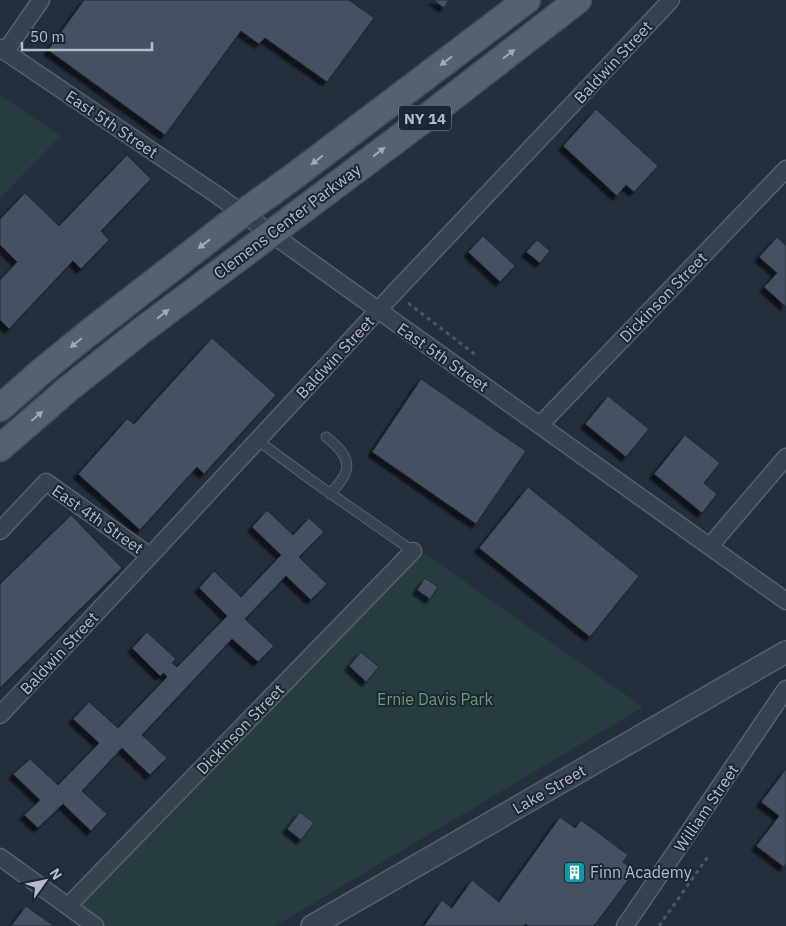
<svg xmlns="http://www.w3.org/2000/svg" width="786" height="926" viewBox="0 0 786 926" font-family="'IBM Plex Sans',sans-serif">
  <defs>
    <filter id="shadow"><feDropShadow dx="-4.5" dy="4.5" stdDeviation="1" flood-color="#0009"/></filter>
  </defs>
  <rect width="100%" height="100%" fill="#242f3e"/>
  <!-- green -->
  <path fill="#263c3f" d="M0 95 61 136 0 198Z
    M421 551 643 707 275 926H95L68 906Z"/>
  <!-- building -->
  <path fill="#455162" stroke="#1f2835" filter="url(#shadow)" d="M84 0H349L374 18 327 82 265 38 259 44 241 31 165 135 48 50Z
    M433 0H449L444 8Z
    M596 109 658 166 634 192 626 185 617 196 563 146Z
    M127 155 151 179 101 231 109 240 81 269 73 261 9 329 0 320V280L17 262 0 245V219L25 193 59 226Z
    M483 236 515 266 500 282 468 252Z
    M777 237 786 245V307L764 287 777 273 759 257Z
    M537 240 550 251 540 263 526 252Z
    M212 338 276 395 204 474 197 467 140 530 78 474 127 419 134 424Z
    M421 379 526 451 476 524 372 452Z
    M608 396 649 429 626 457 585 424Z
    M685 435 720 463 704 483 717 494 702 513 654 474Z
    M528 487 639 576 590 637 479 548Z
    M267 510 293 535 309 518 324 532 299 557 327 584 311 600 286 576 245 619 274 646 258 662 232 639 142 735 167 758 150 775 122 748 82 791 107 814 91 831 63 804 38 828 24 815 40 800 13 774 30 759 58 785 99 743 73 719 89 702 118 728 167 677 164 673 160 676 132 648 147 632 176 659 172 663 177 667 227 616 199 588 214 571 241 597 281 555 252 527Z
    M71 515 122 568 0 688V584Z
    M425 578 438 587 430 599 417 590Z
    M361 652 379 667 366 682 349 666Z
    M786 769V864L784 867 756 846 779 816 761 802Z
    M300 812 314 823 301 840 287 829Z
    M560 817 575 828 581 820 628 855 623 862 630 867 624 876 629 879 594 926H528L525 924 524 926H424L442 900 452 908 472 880 499 902Z
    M26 906 54 926H11Z"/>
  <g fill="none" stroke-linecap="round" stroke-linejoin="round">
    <defs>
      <path id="service" d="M326 437C337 446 352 458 345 474 342 481 335 488 330 494
        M257 440 314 482 413 551"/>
      <path id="minor" d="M0 48 217 195 786 601
        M5 52 41 0
        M540 425 786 169
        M0 531 46 482 150 556
        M710 546 786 457
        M0 715 150 556 395 292 671 0
        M0 857 95 926
        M68 906 413 551
        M625 926 786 689"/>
      <path id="tertiary" d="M312 926 786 652"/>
      <path id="primary" d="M0 408 42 371 86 335 243 213 293 177 527 0
        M0 448 68 389 141 331 427 117 578 0"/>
    </defs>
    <!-- service casing -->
    <use href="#service" stroke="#565f6c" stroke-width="11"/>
    <!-- minor casing -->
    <use href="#minor" stroke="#565f6c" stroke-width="19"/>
    <!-- tertiary casing -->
    <use href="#tertiary" stroke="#565f6c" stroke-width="24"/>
    <!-- primary casing -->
    <use href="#primary" stroke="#414a57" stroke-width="29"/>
    <!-- path -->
    <path stroke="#44595c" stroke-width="3" stroke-dasharray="4 4" stroke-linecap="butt" d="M408 303 477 356
      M659 926 709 855"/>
    <!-- service -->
    <use href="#service" stroke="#38414e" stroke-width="9"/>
    <!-- minor -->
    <use href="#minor" stroke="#38414e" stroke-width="16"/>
    <!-- tertiary -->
    <use href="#tertiary" stroke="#38414e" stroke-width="21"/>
    <!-- primary -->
    <use href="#primary" stroke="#56606e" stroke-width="26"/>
  </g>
  <!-- one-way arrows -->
  <defs><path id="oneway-solid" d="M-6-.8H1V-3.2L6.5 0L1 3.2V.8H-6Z" transform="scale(1.25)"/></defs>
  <g fill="#a1aab7">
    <use href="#oneway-solid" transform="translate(509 54) rotate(-37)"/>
    <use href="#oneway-solid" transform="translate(446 61) rotate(143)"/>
    <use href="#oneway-solid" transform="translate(379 152) rotate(-37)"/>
    <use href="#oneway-solid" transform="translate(317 160) rotate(143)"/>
    <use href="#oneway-solid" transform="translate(204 244) rotate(142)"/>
    <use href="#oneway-solid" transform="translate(163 314) rotate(-37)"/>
    <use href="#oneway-solid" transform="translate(76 343) rotate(141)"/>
    <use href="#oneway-solid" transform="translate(37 416) rotate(-41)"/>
  </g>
  <!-- icons -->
  <defs>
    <symbol id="building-square" viewBox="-11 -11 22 22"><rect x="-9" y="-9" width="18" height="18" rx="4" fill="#0f9aa8" stroke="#1d2633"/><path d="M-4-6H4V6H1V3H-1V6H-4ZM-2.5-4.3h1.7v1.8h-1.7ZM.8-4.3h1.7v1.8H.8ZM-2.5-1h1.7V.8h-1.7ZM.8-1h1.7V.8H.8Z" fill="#fff"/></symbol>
  </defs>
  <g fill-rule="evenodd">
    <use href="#building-square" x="562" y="860" width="25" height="25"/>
  </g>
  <g text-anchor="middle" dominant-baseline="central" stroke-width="4" stroke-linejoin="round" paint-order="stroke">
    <!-- shield labels -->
    <rect fill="#1d2633" stroke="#878f9c" stroke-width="1" x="399" y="105.5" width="52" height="25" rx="4"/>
    <g font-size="15" font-weight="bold" fill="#b4bcc9">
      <text x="425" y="118">NY 14</text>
    </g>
    <!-- street labels -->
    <g font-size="16" fill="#b4bcc9" stroke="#1d2633">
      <text transform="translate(613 62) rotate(-47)">Baldwin Street</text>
      <text transform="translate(112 124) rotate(34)">East 5th Street</text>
      <text transform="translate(287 221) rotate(-37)">Clemens Center Parkway</text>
      <text transform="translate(663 297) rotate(-46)">Dickinson Street</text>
      <text transform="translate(335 357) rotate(-47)">Baldwin Street</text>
      <text transform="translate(443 357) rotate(35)">East 5th Street</text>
      <text transform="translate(98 519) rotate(35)">East 4th Street</text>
      <text transform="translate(59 653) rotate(-47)">Baldwin Street</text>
      <text transform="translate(240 729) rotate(-46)">Dickinson Street</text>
      <text transform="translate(549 789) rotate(-30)">Lake Street</text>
      <text transform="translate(706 808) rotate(-56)">William Street</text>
    </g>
    <!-- park labels -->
    <g font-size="16" fill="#6b9a76" stroke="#1d2633">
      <text x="435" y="699">Ernie Davis Park</text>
    </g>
    <!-- poi labels -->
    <g font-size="16" fill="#b4bcc9" stroke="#1d2633" text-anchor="start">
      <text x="590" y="872">Finn Academy</text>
    </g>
  </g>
  <!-- north arrow -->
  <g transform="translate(45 881) rotate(57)" stroke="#1d2633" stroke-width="4" paint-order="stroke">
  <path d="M0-4L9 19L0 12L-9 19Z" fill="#b4bcc9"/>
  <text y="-8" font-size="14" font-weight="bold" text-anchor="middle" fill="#b4bcc9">N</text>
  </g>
  <!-- scale -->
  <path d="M22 42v8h130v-8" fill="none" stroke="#b4bcc9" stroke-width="2.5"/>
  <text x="30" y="42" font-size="15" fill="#b4bcc9" stroke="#1d2633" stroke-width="4" paint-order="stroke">50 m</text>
</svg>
